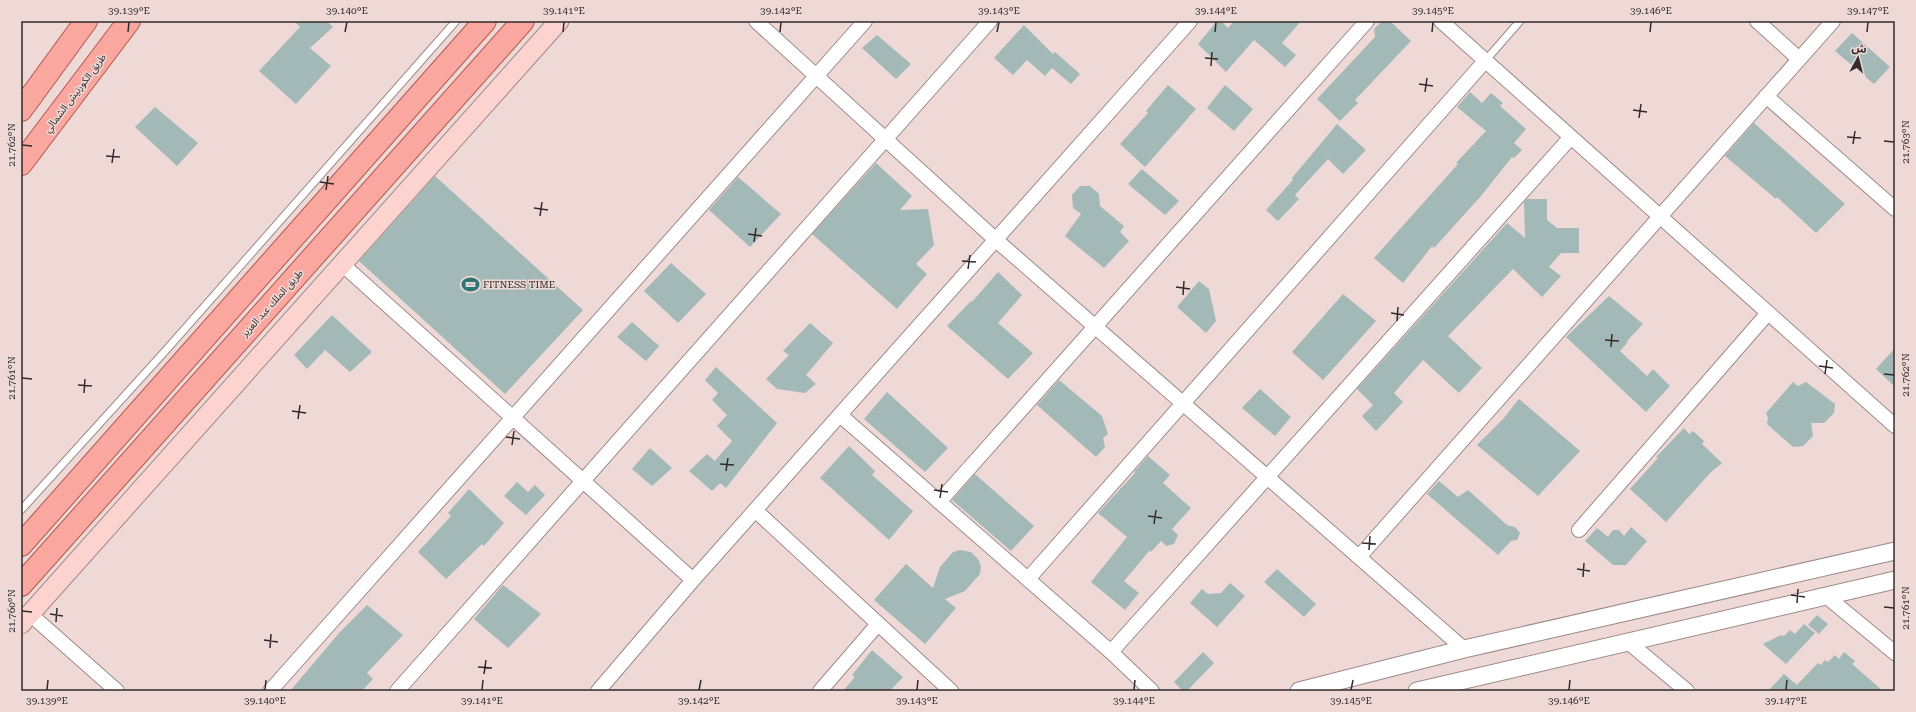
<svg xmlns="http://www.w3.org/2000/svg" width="1916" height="712" viewBox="0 0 1916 712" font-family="'Roboto Serif','Noto Sans Arabic',serif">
  <rect width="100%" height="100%" fill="#eed9d6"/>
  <!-- building -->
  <path fill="#a3b9b8" d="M294 21H327L333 27 310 48 331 66 296 104 259 71 300 27Z
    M1217 21H1221L1228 28 1234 21H1301L1282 43 1296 55 1285 67 1254 40 1226 72 1198 44Z
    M1382 21 1391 22 1411 41 1355 100 1358 103 1340 121 1317 99 1375 37 1374 29Z
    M1024 25 1053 54 1055 52 1080 74 1071 84 1052 68 1045 76 1027 60 1013 75 994 58Z
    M1852 33 1890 67 1874 84 1835 51Z
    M877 35 911 64 896 79 862 48Z
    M1168 85 1196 109 1145 167 1120 144 1148 113 1146 111Z
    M1225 85 1253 109 1234 131 1207 108Z
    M1470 92 1482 103 1491 93 1503 103 1500 106 1526 129 1514 143 1522 150 1514 158 1512 157 1481 196 1434 248 1432 246 1403 283 1374 258 1458 164 1456 163 1486 131 1457 107Z
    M155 107 198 143 177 166 135 127Z
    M1754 123 1845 204 1816 233 1777 197 1776 199 1725 156Z
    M1337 124 1366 150 1343 174 1328 159 1295 195 1299 199 1278 221 1266 210 1293 180 1292 178Z
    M876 163 912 196 900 210 928 209 934 245 916 264 927 274 897 309 812 234Z
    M1142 169 1179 201 1165 215 1128 184Z
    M435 176 583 310 505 394 359 261Z
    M738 177 781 214 750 247 709 210Z
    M1080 186H1090L1099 194 1100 206 1124 226 1120 232 1129 241 1104 268 1065 236 1081 214 1073 208 1072 195Z
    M1527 199H1547V220L1557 228H1579V253H1561L1549 267 1561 276 1542 297 1513 269 1448 336 1482 368 1459 393 1423 360 1394 393 1403 402 1376 431 1362 416 1373 405 1357 389 1507 223 1525 238 1524 202Z
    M671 263 706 294 678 323 644 291Z
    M998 272 1022 295 998 323 1033 353 1008 379 947 326 971 301 972 302Z
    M1199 281 1209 289 1216 321 1206 333 1177 307Z
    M1343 294 1376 321 1323 380 1292 352Z
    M1609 296 1643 324 1627 341 1628 342 1620 351 1647 376 1653 369 1670 386 1646 412 1566 337Z
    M332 315 372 352 350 372 325 350 307 369 294 355Z
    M632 322 659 346 646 361 617 337Z
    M810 323 833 343 806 375 816 384 805 393 777 389 766 379 789 355 783 351Z
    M1895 348V387L1876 369Z
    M716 367 777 423 726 488 720 483 712 491 689 471 707 454 715 461 732 441 717 426 727 415 712 400 718 393 705 380Z
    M1059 380 1102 416 1108 434 1103 438 1105 447 1096 457 1037 405Z
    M1793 382 1798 386 1806 382 1835 404 1834 413 1824 423H1811L1813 436 1803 446 1793 447 1767 424 1768 418 1766 413Z
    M1260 389 1291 417 1275 436 1242 408Z
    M887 392 948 448 925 472 864 419Z
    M1519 399 1580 451 1538 496 1477 445 1503 419Z
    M1684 428 1689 434 1693 431 1704 441 1702 444 1722 463 1711 472 1666 522 1630 489 1658 458 1656 457Z
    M849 446 875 471 872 475 913 511 889 540 820 478Z
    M650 448 672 468 652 486 632 469Z
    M1148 456 1170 475 1163 483 1191 508 1172 529 1178 535 1174 544 1166 546 1161 541 1151 552 1150 550 1124 581 1139 593 1125 610 1091 582 1127 537 1098 513 1135 473 1134 472Z
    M975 474 1034 526 1011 551 952 500Z
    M1439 481 1458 497 1468 490 1507 525 1515 527 1520 533 1517 540 1511 541 1498 555 1427 494Z
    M517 482 528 492 535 485 545 495 526 515 504 496Z
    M469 489 504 523 484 546 482 544 446 579 418 552 451 516 448 513Z
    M1631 527 1647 541 1626 565H1613L1585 541 1597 528 1608 537 1613 530H1619L1624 536Z
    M960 550 971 552 978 559 981 566 980 574 965 591 945 599 956 608 925 644 874 600 906 564 933 588 940 567 953 552Z
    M1277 569 1316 604 1304 617 1264 582Z
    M1230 583 1245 596 1217 627 1190 603 1202 589 1208 594 1221 593Z
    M503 585 541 614 508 648 474 619Z
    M367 605 403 635 367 673 373 679 362 691H290L340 632Z
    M1817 615 1828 624 1819 634 1808 625Z
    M1804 624 1815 633 1786 664 1763 644 1781 635 1784 636 1790 630 1795 634Z
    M872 650 903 677 890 691H843L855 677 852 675Z
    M1203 652 1214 663 1187 691H1183L1174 682Z
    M1844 652 1855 661 1852 664 1883 691H1768L1784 674 1797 685 1818 663 1821 665 1825 660 1828 662 1835 655 1839 659Z"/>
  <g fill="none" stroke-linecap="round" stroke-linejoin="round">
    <defs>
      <path id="service" d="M1485 61 1520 21
        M21 510 167 349 456 21"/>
      <path id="minor" d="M756 21 996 240 1464 649
        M1441 21 1895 426
        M1757 21 1799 59
        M1766 96 1895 209
        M342 264 693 580
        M840 415 1111 652 1152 691
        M939 502 1367 21
        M755 510 951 691
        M1579 530 1768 313
        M1359 557 1833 21
        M1028 579 1485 61
        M1826 596 1895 653
        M30 614 117 691
        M1628 642 1687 691
        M1111 652 1571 137
        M270 691 865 21
        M397 691 990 21
        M598 691 693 580 1190 21
        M820 691 878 624"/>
      <path id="tertiary" d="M1299 691 1464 649 1895 551
        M1417 691 1895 580"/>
      <path id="secondary" d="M21 624 559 21"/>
      <path id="primary" d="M21 110 86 21
        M21 164 129 21
        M21 545 485 21
        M21 585 523 21"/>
    </defs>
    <!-- service casing -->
    <use href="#service" stroke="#9e8a87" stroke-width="9"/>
    <!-- minor casing -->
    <use href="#minor" stroke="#9e8a87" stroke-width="16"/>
    <!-- tertiary casing -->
    <use href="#tertiary" stroke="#9e8a87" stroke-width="19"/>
    <!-- secondary casing -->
    <use href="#secondary" stroke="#9e8a87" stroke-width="21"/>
    <!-- primary casing -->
    <use href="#primary" stroke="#b2564e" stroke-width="24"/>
    <!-- service -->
    <use href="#service" stroke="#fff" stroke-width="7"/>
    <!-- minor -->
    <use href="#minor" stroke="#fff" stroke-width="14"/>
    <!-- tertiary -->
    <use href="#tertiary" stroke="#fff" stroke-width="17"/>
    <!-- secondary -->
    <use href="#secondary" stroke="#fdd3d0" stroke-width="19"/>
    <!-- primary -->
    <use href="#primary" stroke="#faa7a0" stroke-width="22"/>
  </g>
  <!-- ticks -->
  <path fill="none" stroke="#332b2a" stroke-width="1.5" d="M128 32 129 22M345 32 347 22M563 32 564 22M780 32 781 22M997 32 999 22M1215 32 1216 22M1432 32 1433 22M1650 32 1651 22M1867 32 1868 22M1205 58 1218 59M1211 66 1212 52M1419 84 1433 86M1425 92 1427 78M1633 110 1647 112M1639 118 1641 104M1847 137 1861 138M1884 141 1894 142M1853 144 1855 131M22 145 32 146M106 156 120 157M112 163 114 149M320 182 334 184M326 190 328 176M534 208 548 210M540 216 542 202M748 234 762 236M754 242 756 228M962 261 976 262M968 269 970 255M1176 287 1190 289M1183 295 1184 281M1391 313 1404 315M1397 321 1398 307M1605 340 1619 341M1611 347 1612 334M1819 366 1833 368M1825 374 1827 360M1884 374 1894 375M22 378 32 379M78 385 92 386M84 393 85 379M292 411 306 413M298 419 300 405M506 437 520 439M512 445 514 431M720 464 734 465M726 471 728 458M934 490 948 492M940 498 942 484M1148 516 1162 518M1154 524 1156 510M1362 543 1376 544M1369 550 1370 536M1577 569 1590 571M1583 577 1584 563M1791 595 1805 597M1797 603 1798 589M1884 607 1894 608M22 611 32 612M50 614 63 616M56 622 57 608M264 640 278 642M270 648 271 634M478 667 492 668M484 674 486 660M47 690 48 680M265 690 266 680M482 690 483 680M699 690 701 680M917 690 918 680M1134 690 1135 680M1351 690 1353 680M1569 690 1570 680M1786 690 1787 680"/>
  <!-- icons -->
  <defs>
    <symbol id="stadium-bare" viewBox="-9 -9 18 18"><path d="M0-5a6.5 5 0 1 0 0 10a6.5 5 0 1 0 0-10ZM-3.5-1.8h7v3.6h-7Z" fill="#2e7777" stroke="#eed9d6" stroke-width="2.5" paint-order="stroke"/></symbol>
  </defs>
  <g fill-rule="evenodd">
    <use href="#stadium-bare" x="458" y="272" width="25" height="25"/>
  </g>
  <g text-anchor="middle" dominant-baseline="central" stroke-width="3" stroke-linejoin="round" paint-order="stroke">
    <!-- street labels -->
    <g font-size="10" fill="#332b2a" stroke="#eed9d6">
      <text transform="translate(75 93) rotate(-53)">طريق الكورنيش الشمالي</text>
      <text transform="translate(272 303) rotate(-48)">طريق الملك عبد العزيز</text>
    </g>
    <!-- poi labels -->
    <g font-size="10" fill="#332b2a" stroke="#eed9d6" text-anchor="start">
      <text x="483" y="284">FITNESS TIME</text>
    </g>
  </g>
  <!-- border -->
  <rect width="1916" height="712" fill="none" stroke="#eed9d6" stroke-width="44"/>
  <!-- north arrow -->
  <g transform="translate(1858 58) rotate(7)" stroke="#eed9d6" stroke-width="3" paint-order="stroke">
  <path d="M0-3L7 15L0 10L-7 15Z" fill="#332b2a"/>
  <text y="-6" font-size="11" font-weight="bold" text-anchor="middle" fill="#332b2a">ش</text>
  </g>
  <rect x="22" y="22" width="1872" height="668" fill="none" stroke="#332b2a" stroke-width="1.5"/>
  <g font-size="10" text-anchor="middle" fill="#332b2a">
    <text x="129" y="14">39.139°E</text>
    <text x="347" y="14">39.140°E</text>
    <text x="564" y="14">39.141°E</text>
    <text x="781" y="14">39.142°E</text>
    <text x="999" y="14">39.143°E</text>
    <text x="1216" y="14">39.144°E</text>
    <text x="1433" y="14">39.145°E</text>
    <text x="1651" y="14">39.146°E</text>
    <text x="1868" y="14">39.147°E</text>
    <text transform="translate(1905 142) rotate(-90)" y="4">21.763°N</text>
    <text transform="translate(11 145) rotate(-90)" y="4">21.762°N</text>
    <text transform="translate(1905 375) rotate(-90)" y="4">21.762°N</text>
    <text transform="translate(11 378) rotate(-90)" y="4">21.761°N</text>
    <text transform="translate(1905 608) rotate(-90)" y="4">21.761°N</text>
    <text transform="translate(11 611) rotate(-90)" y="4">21.760°N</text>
    <text x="47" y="704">39.139°E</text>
    <text x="265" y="704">39.140°E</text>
    <text x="482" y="704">39.141°E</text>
    <text x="699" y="704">39.142°E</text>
    <text x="917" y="704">39.143°E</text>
    <text x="1134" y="704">39.144°E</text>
    <text x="1351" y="704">39.145°E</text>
    <text x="1569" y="704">39.146°E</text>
    <text x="1786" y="704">39.147°E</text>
  </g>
</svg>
